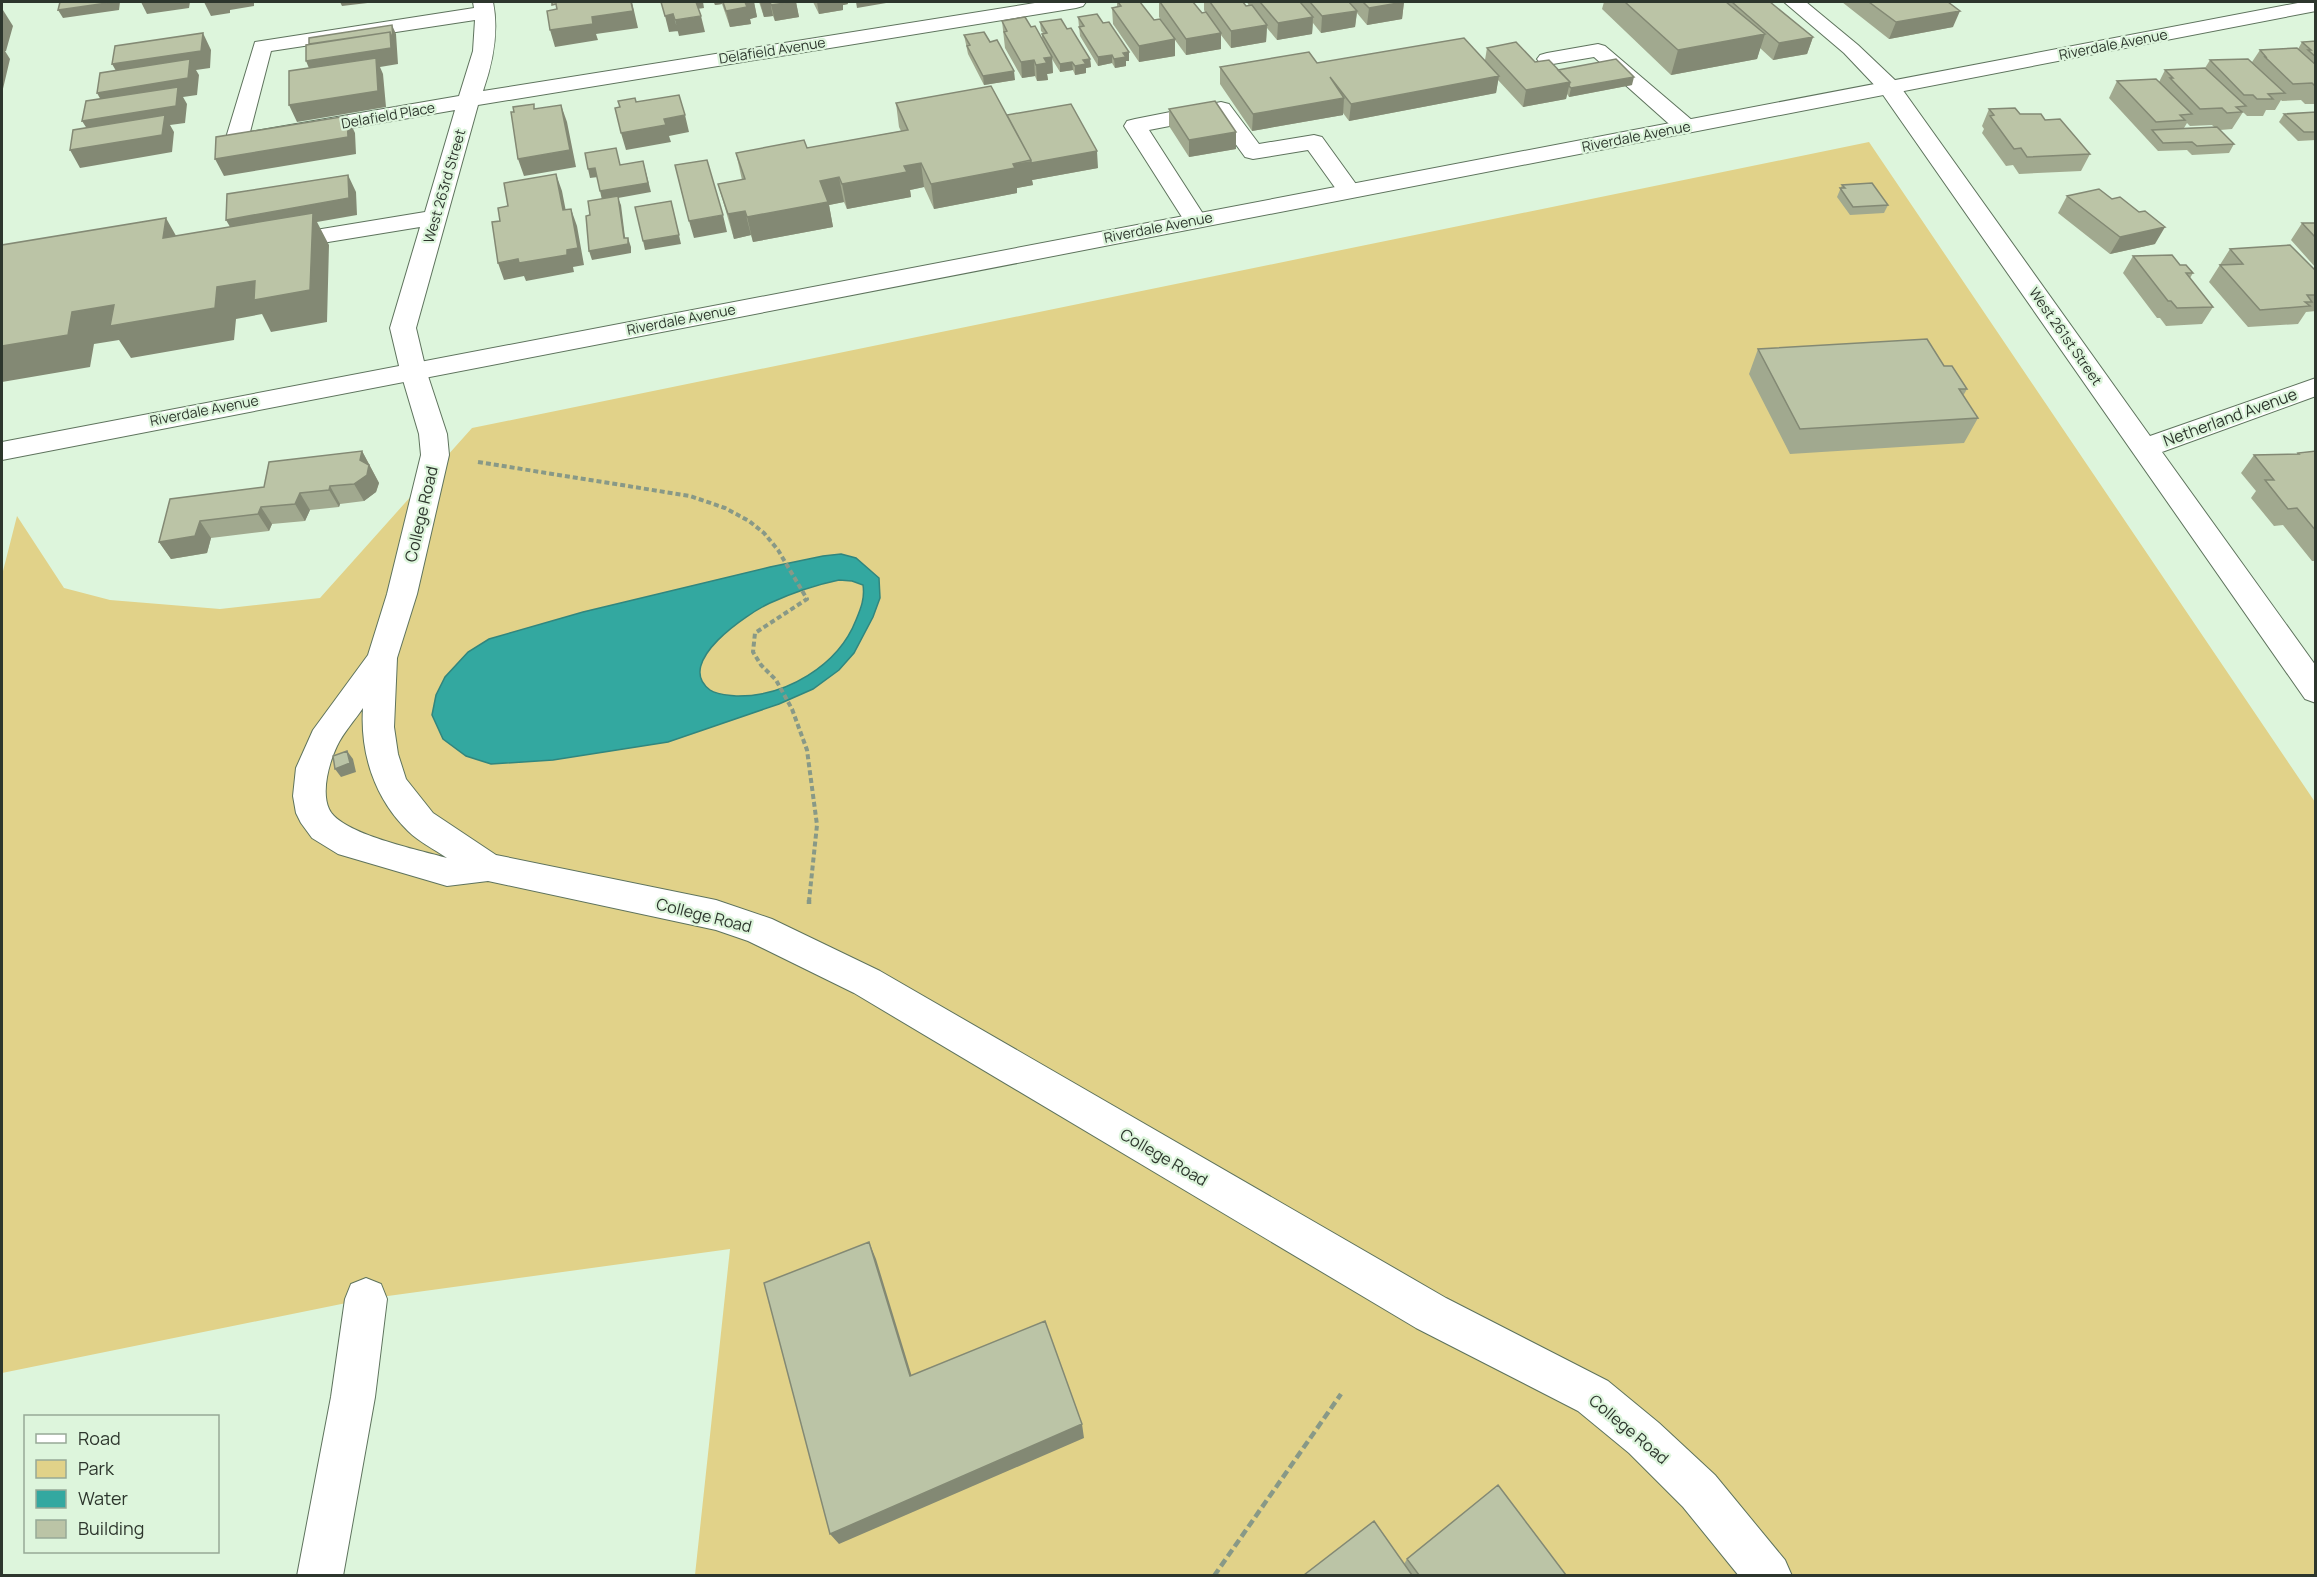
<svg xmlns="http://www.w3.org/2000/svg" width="2317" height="1577" viewBox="0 0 2317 1577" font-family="Manrope,sans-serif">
  <rect width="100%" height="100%" fill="#ddf5dc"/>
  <!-- green -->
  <path fill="#e1d289" d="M1869 142 2315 802V1575H695L730 1249 366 1299 2 1373V575L17 516 64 588 110 600 220 609 320 598 472 428Z"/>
  <!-- water -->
  <path fill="#33a8a0" stroke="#31867e" stroke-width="1.5" fill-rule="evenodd" d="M841 554 856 558 879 578 880 598 873 617 854 653 839 670 813 689 779 704 668 742 553 760 491 764 466 756 443 739 432 715 436 695 445 677 468 652 489 639 583 612 770 567 823 556ZM839 580 852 581 863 585C865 598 861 608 856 620 838 666 785 697 736 696 728 695 717 695 710 690 673 663 748 613 770 603 792 593 815 585 839 580Z"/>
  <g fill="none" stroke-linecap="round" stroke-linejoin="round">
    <defs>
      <path id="minor" d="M473 2H493C499 32 493 62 483 91L1041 2H1086L1083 6 1076 8 478 105 416 328 426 370 447 434 449 455 417 594 397 658 394 727 398 754 406 779 433 813 496 855 716 900 772 919 880 971 1446 1298 1608 1381 1659 1423 1715 1475 1785 1560 1792 1576H1739L1683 1507 1629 1453 1578 1411 1416 1328 854 993 748 941 716 930 488 881 447 886 338 854 312 838 301 823 296 813 293 796 296 768 313 730 368 655 387 594 421 455 419 434 400 370 390 328 420 227 267 252 259 250 255 245 259 240 267 238 425 212 455 110 236 148 228 146 225 141 255 42 474 8ZM475 20 473 51 459 96 250 132 271 51ZM363 708C360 754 375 799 408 831 419 842 434 849 447 858 420 850 340 834 329 809 321 791 329 763 337 746 343 733 355 720 363 708Z
        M1784 2H1806L1858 45 1897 82 2150 436 2316 378V396L2162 452 2316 666V703L2305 699 1881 92 1844 53Z
        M1598 44 1605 46 1693 121 1696 126 1693 131 1685 133 1677 131 1594 57 1547 65 1540 63 1537 59 1540 55 1547 53Z
        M1221 102 1229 104 1259 144 1314 135 1322 137 1361 191 1357 196 1349 198 1341 196 1308 150 1253 159 1245 157 1216 117 1149 130 1207 220 1203 225 1195 227 1187 225 1124 126 1127 121 1135 119Z
        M366 1278 381 1284 387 1299 375 1397 343 1576H297L331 1397 345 1299 351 1284Z"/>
      <path id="major" d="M2303 2H2316V11L2 460V442Z"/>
    </defs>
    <!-- minor casing -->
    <use href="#minor" stroke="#5e735d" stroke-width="2"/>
    <!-- major casing -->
    <use href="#major" stroke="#5e735d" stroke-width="2"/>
    <!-- path-far1 -->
    <path stroke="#889987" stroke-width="4" stroke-dasharray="5 3" stroke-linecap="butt" d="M478 462 690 496 725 508 749 521 764 533 778 550 807 599 755 633 753 652 761 665 776 680 792 709 807 750 817 825 809 901"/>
    <!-- path -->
    <path stroke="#889987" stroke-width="4.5" stroke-dasharray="8 4" stroke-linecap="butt" d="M809 904V900
      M1214 1576 1341 1394"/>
    <!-- minor -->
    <use href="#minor" fill="#fff" fill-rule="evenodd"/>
    <!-- major -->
    <use href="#major" fill="#fff" fill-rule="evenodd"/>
  </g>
  <!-- wall -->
  <path fill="#a1a98f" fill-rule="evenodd" d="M714 2H754L757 17 750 19 751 24 730 27 722 4 715 5Z
    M759 2H796L799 17 775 21 773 16 764 17Z
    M813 2H847L848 4 843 5V10L819 14Z
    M1117 2 1154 20 1172 35 1159 17V2H1193L1202 13 1205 12 1204 10V2H1243L1246 6H1249L1247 2H1349L1350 3V2H1404L1402 19 1367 25 1357 13 1355 27 1321 33 1313 23 1312 34 1277 40 1267 28 1266 42 1231 48 1221 35V49L1186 55 1175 40V56L1139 62 1113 24 1112 8 1117 7Z
    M1604 2H1770L1813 37 1807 54 1773 60 1760 48 1757 59 1671 75 1602 9Z
    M1842 2H1948L1953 27 1889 39Z
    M1078 17 1129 61H1126V66L1115 68 1112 63 1098 66 1080 36Z
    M1002 21 1031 27 1042 39V34L1043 33 1041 31 1040 22 1067 29 1090 59 1091 67 1086 68V73L1075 75 1073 70 1060 72 1052 59 1053 73 1047 74 1048 80 1037 81 1035 76 1022 78 1005 48Z
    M964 35 990 42 1015 80 984 85 968 54Z
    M2316 41V104H2305L2301 100 2282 101 2281 100 2275 110H2266L2263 116H2247L2243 112 2232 129 2220 130 2234 144 2229 153 2192 155 2187 150 2158 151 2109 98 2117 81 2159 82 2165 70 2205 68 2210 60 2252 62 2260 50 2298 49 2302 42ZM2187 123 2190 126 2212 125 2214 127 2184 128Z
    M1487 48 1558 70 1632 85 1569 97 1567 94 1566 99 1523 107 1498 80 1496 93 1349 121 1343 113V115L1252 131 1220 84V67L1317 63 1485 60Z
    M896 103 1007 115 1098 168 1032 180 1033 185 1017 188V193L934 209 924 187 910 190 911 197 847 209 844 202 829 205 833 227 753 242 751 235 734 239 718 184 742 180 736 153 807 148 901 131 899 127Z
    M1169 109 1236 132V149L1189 157 1169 126Z
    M1989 109 2045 120 2090 154 2081 171 2019 174 2013 165 2006 166 1982 133 1984 129 1982 126Z
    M2316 112V140L2298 141 2279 122 2284 114Z
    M1842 185 1888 205 1884 213 1850 215 1837 197Z
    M2067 196 2112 199 2155 244 2110 254 2058 213Z
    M2302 223H2316V268L2291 240Z
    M2230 249 2316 271V311L2306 312 2298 324 2248 327 2209 282Z
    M2133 256 2180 265 2193 273 2190 278 2213 307 2202 324 2166 326 2160 318H2157L2123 273Z
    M1758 349 1944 366 1967 389 1963 396 1978 418 1964 443 1790 454 1749 374Z
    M362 451 379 483 376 492 364 501 340 504 339 507 310 510 305 521 272 524 269 531 211 538 207 553 171 559 159 542 264 487Z
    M2316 451V561H2312L2283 525 2274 526 2251 498 2256 491 2241 473 2254 455 2297 454 2298 453Z
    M1407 1559 1566 1575H1304L1404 1564Z"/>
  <!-- shaded-wall -->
  <path fill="#838974" d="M114 2H120L119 10 63 18 58 10Z
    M141 2H190L189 8 147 14Z
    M204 2H254V6L230 10V13L211 16Z
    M340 2H376L342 6Z
    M632 2 638 28 596 34 598 40 555 47 550 30 592 17Z
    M696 2H703L704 8 697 9Z
    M714 2H721L722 4 715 5Z
    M745 2H754L757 17 750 19 751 24 730 27 726 11Z
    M760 2H770L773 16 764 17Z
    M793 2H796L799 17 775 21 771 5Z
    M817 2H847L848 4 843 5V10L819 14Z
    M856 2H892L857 8Z
    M1404 2 1402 19 1367 25 1369 8Z
    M3 10 13 26 6 51H5L10 59 2 93V15Z
    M1357 11 1355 27 1321 33 1322 16Z
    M1960 11 1953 27 1889 39 1896 22Z
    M673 14 678 31 669 32 665 16Z
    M701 16 705 32 679 36 675 20Z
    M1313 17 1312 34 1277 40 1278 23Z
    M392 25 396 34 398 64 380 67 383 74 386 107 297 122 289 105 313 78 306 61 390 32Z
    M1267 25 1266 42 1231 48V31Z
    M203 33 211 50 210 68 196 70 199 75 197 95 183 97 187 104 185 123 170 125 174 132 172 152 80 168 70 150 93 138 82 121 106 109 97 93 122 81 112 64Z
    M1221 33V49L1186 55V39Z
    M1765 34 1757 59 1671 75 1678 50Z
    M1813 37 1807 54 1773 60 1779 43Z
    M1175 39V56L1139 62V46Z
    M1129 52V61H1126V66L1115 68 1114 59 1123 53Z
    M1112 55V63L1098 66V57Z
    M1052 57 1053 73 1047 74 1048 80 1037 81 1036 65 1044 58Z
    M1090 59 1091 67 1086 68V73L1075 75V66L1083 60Z
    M1034 60 1035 76 1022 78 1021 62Z
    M1072 62 1073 70 1060 72V64Z
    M1014 71 1015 80 984 85 983 76Z
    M1499 76 1496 93 1349 121 1351 104Z
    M1634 77 1632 85 1569 97 1571 88Z
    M1570 82 1566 99 1523 107 1526 90Z
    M1344 98 1343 115 1252 131 1253 114Z
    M561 105 567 122 576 167 524 176 518 159Z
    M685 115 689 132 669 136 671 142 626 150 621 133 664 119Z
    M347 116 355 133 356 154 224 176 215 159Z
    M1236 132V149L1189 157V140Z
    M1097 151 1098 168 1032 180 1033 185 1017 188V193L934 209 931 184 1013 164Z
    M643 161 651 192 618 198 621 205 626 245 628 238 631 247V253L592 260 589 251 624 238 602 200 600 191Z
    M921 163 924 187 910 190 911 197 847 209 842 184 904 166Z
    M595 168 598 177 590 178 588 169Z
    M556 174 562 191 569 227 563 210Z
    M348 175 356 192 357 215 317 222 329 245 327 322 271 332 262 314 236 319 234 340 131 358 119 340 94 344 90 367 2 382V346L72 312 217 287 236 237 226 220Z
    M839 177 844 202 829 205 833 227 753 242 747 217 820 181Z
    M571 209 577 226 584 265 573 267 574 272 526 281 524 276 504 280 498 263 567 250Z
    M673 209 681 244 645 250 643 241Z
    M745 211 751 235 734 239 728 214Z
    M723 215 727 232 694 238 689 221Z
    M166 218 184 250 163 238Z
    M2165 227 2155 244 2110 254 2120 237Z
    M362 451 379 483 376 492 364 501 354 484Z
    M330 486 340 504 339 507 329 490Z
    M300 493 310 510 305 521 295 504Z
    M261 507 272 524 269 531 258 514Z
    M200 521 211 538 207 553 171 559 159 542Z
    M347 751 353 759 356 772 341 777 335 769Z
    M869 1242 876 1259 916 1390 910 1376Z
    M1082 1424 1084 1438 839 1544 830 1534Z"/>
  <!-- building -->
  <path fill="#bbc4a6" stroke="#838974" stroke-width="1.5" d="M60 2H114L58 10Z
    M552 2H631L633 11 592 17 593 24 550 30 547 11 557 9 556 4 552 5Z
    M661 2H696L701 16 675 20 673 14 665 16Z
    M723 2H750H745L747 7 726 11Z
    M770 2H793L771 5Z
    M1118 2H1140L1154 20 1160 19 1175 39 1139 46 1112 8 1121 6Z
    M1160 2H1193L1202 13 1206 12 1221 33 1186 39Z
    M1210 2H1243L1246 6 1252 5 1267 25 1231 31Z
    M1260 2H1300L1313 17 1278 23Z
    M1310 2H1349L1357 11 1322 16Z
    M1363 2H1404L1369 8Z
    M1625 2H1726L1765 34 1678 50Z
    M1732 2H1770L1813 37 1779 43Z
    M1869 2H1948L1960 11 1896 22Z
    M1097 14 1103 23 1109 22 1129 52 1123 53 1126 57 1114 59 1112 55 1098 57 1079 27 1084 26 1078 17Z
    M1025 17 1031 27 1035 26 1052 57 1044 58 1047 63 1036 65 1034 60 1021 62 1004 32 1007 31 1002 21Z
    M1061 19 1067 29 1071 28 1090 59 1083 60 1086 64 1075 66 1072 62 1060 64 1042 34 1047 33 1040 22Z
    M392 25 393 40 390 32 309 44V38Z
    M390 32 391 48 306 61V45Z
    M984 32 990 42 997 40 1014 71 983 76 967 46 970 45 964 35Z
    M203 33 201 51 112 64 115 46Z
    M1464 38 1499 76 1351 104 1330 77 1344 98 1253 114 1220 67 1309 52 1317 63Z
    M2316 41V57L2308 50H2311L2302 42Z
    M1516 42 1535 62 1549 60 1570 82 1526 90 1487 48Z
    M2297 48 2316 65V87L2312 83 2293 84 2265 57H2266L2260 50Z
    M376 58 378 91 289 105V71Z
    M190 59 188 78 97 93 100 73Z
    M1616 59 1634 77 1571 88 1569 86 1570 82 1558 70Z
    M2248 59 2285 93 2268 94 2273 99H2257L2253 95H2244L2210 60Z
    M2205 68 2246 106 2236 107 2242 112 2227 113 2222 108 2200 109 2170 78H2173L2165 70Z
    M2156 79 2192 114 2180 115 2185 120 2156 122 2117 81Z
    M991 86 1031 160 1013 164 1015 168 931 184 921 163 904 166 907 172 842 184 839 177 820 181 828 202 747 217 745 211 728 214 718 184 745 179 736 153 804 140 807 148 908 130 896 103Z
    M178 87 176 106 82 121 86 101Z
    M679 95 685 115 664 119 666 125 621 133 615 108 620 107 618 101 635 98 636 102Z
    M1215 101 1236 132 1189 140 1169 109Z
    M534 104V109L561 105 570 150 518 159 511 112H514L513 107Z
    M1071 104 1097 151 1031 163V160L1007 115Z
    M2015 108 2020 114H2041L2045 120 2060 119 2090 154 2027 157 2021 148 2014 149 1990 116 1994 115 1989 109Z
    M2316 112V132H2304L2284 114Z
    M165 115 162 135 70 150 73 130Z
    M347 116 348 137 215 159 216 137Z
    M2217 127 2234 144 2197 146 2192 142 2163 143 2152 130Z
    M616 148 620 165 643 161 648 183 600 191 595 168 588 169 585 153Z
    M707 160 723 215 689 221 675 165Z
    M556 174 563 210 571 209 578 248 567 250V255L519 263 518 259 498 263 492 222 500 221 498 208 508 206 504 183Z
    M348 175 349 198 226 220 227 194Z
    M1872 183 1888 205 1853 207 1840 188H1845L1842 185Z
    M2099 189 2112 199 2120 197 2139 212 2145 211 2165 227 2120 237 2067 196Z
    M618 196 624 238H628V244L589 251 586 216 590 215 588 201Z
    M671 201 679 235 643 241 635 207Z
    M313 213 310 290 254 300 255 281 217 287 215 308 110 326 114 305 72 312 68 335 2 346V245L166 218 163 238Z
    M2302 223H2316V238Z
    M2290 245 2316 271V295H2307L2312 302H2305L2310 306 2260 310 2220 265 2243 264 2230 249Z
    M2172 255 2180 265H2186L2193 273H2186L2213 307 2177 308 2171 301H2168L2133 256Z
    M1927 339 1944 366H1952L1967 389H1959L1978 418 1800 429 1758 349Z
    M362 451 360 460 369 465 367 475 354 484 330 486 329 490 300 493 295 504 261 507 258 514 200 521 195 536 159 542 170 499 264 487 269 462Z
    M2316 451V531L2297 508 2288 509 2265 480H2274L2254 455 2299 454 2298 453Z
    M347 751 350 763 335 769 333 756Z
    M869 1242 910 1376 1045 1321 1082 1424 830 1534 764 1283Z
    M1498 1485 1566 1575H1419L1407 1559Z
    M1374 1521 1412 1575H1304Z"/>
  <g text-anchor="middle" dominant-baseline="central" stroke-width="4.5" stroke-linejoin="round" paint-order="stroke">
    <!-- far-street labels -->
    <g font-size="14" fill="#2d362d" stroke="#ddf5dc">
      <text transform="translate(2113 44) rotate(-11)">Riverdale Avenue</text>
      <text transform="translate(772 50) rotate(-9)">Delafield Avenue</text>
      <text transform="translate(388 115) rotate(-10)">Delafield Place</text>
      <text transform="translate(1636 136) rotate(-11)">Riverdale Avenue</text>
      <text transform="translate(444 186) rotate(-74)">West 263rd Street</text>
      <text transform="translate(1158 227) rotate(-11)">Riverdale Avenue</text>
      <text transform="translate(681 319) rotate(-11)">Riverdale Avenue</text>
      <text transform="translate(2066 336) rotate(55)">West 261st Street</text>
      <text transform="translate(204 410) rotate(-11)">Riverdale Avenue</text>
    </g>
    <!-- street labels -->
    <g font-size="16" fill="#2d362d" stroke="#ddf5dc">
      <text transform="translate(2230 417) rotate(-20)">Netherland Avenue</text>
      <text transform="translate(421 514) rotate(-77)">College Road</text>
      <text transform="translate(704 915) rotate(14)">College Road</text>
      <text transform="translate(1164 1157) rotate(30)">College Road</text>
      <text transform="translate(1629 1429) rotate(40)">College Road</text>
    </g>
  </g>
  <!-- border -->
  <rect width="2317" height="1577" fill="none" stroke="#2d362d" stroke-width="6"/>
  <!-- legend -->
  <rect x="24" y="1415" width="195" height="138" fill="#ddf5dc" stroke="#97a996" stroke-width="1.5"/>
  <rect x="36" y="1434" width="30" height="9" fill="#ffffff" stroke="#97a996" stroke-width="1.5"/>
  <text x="78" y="1445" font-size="18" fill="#2d362d">Road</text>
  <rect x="36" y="1460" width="30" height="18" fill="#e1d289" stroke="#97a996" stroke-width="1.5"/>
  <text x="78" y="1475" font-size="18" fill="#2d362d">Park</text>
  <rect x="36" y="1490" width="30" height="18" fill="#33a8a0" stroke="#97a996" stroke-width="1.5"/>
  <text x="78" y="1505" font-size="18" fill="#2d362d">Water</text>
  <rect x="36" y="1520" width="30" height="18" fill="#bbc4a6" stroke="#97a996" stroke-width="1.5"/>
  <text x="78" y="1535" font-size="18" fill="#2d362d">Building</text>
</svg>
